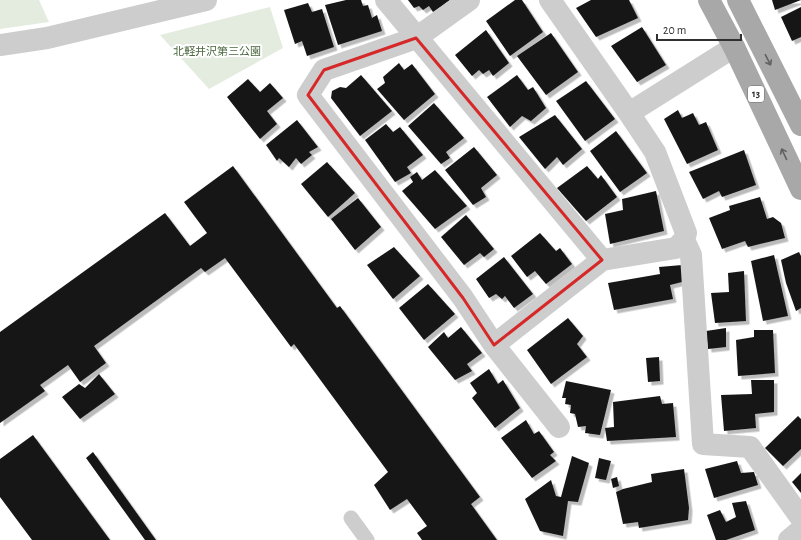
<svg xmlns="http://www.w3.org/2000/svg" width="801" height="540" viewBox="0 0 801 540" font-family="'Alegreya Sans','Noto Sans JP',sans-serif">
  <defs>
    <filter id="shadow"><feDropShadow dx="3.5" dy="3.5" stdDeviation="0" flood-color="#0004"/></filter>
  </defs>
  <rect width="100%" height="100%" fill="#fff"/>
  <!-- green -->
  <path fill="#e4ece0" d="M0 0H39L49 22 0 29Z
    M270 7 283 48 209 89 160 35Z"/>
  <!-- building -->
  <path fill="#171717" filter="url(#shadow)" d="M346 0H361L363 6 368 5 372 18 377 15 382 31 338 45 325 5Z
    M408 0H450L433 12 429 6 423 10 419 6 414 8Z
    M515 0H522L543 32 510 56 486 21Z
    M591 0H629L638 18 596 37 576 8Z
    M772 0H801L775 10Z
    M308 3 312 12 322 9 334 47 307 56 302 41 295 44 284 10Z
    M801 7V37L792 41 781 17Z
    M642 27 666 65 637 82 611 46Z
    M486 30 509 63 493 76 489 70 483 74 479 70 472 76 455 55Z
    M551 33 578 72 546 95 517 56Z
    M399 63 404 70 412 64 435 94 404 120 377 89 385 83 383 77Z
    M361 75 392 111 360 136 331 98 332 91 340 87 346 88Z
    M517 75 528 90 533 87 546 108 531 121 522 116 510 127 487 97Z
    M248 79 260 92 270 83 283 98 267 111 277 124 260 139 227 97Z
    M586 81 615 119 585 141 556 101Z
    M434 103 464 138 446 152 450 158 441 164 408 126Z
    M678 110 682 118 693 113 699 125 706 122 718 150 687 164 664 119Z
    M555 115 582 149 563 165 557 157 545 169 519 137Z
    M297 120 318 147 309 152 312 155 301 164 296 158 289 167 279 158 277 161 266 145Z
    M386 124 393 132 400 127 423 155 407 167 411 173 395 182 365 140Z
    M616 131 647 173 620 192 590 151Z
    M474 147 497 175 481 188 486 197 473 205 445 170Z
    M744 150 756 185 722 197 719 191 703 199 689 172Z
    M327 162 355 193 328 217 301 184Z
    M233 166 337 308 340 306 480 497 471 504 497 540H422L417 533 427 526 407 499 390 510 374 485 388 472 294 344 291 347 225 258 205 272 201 268 94 346 106 363 80 382 68 365 40 385 45 391 0 423V332L165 213 190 246 207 233 184 202Z
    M587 166 598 179 601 175 617 197 586 221 557 188Z
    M435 170 467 206 435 229 402 191 413 182 410 177 417 172 422 180Z
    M656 191 664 231 610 244 605 214 623 210 622 199Z
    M760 197 767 219 773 217 781 223 785 238 748 247 745 241 722 249 709 218 730 210 729 206Z
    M358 198 381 227 355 250 331 219Z
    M466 215 494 249 484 257 480 253 464 265 441 237Z
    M540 233 556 251 560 248 572 264 546 284 535 271 527 277 511 256Z
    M394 247 420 276 393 299 367 265Z
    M799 252 801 256V308L796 311 786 283 781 260Z
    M774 255 788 316 763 321 751 261Z
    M504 257 533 294 514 308 505 296 502 299 496 294 489 298 476 279Z
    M682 265 686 281 670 285 673 299 614 310 608 283 660 274 659 267Z
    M744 271 746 321 715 323 711 293 729 292 728 273Z
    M428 284 455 314 424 340 399 308Z
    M568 318 583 336 577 344 587 357 551 384 527 350Z
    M461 327 482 353 467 364 472 371 455 380 428 347 444 332 448 338Z
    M726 328V347L708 349 706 331Z
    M754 330H773L775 373 738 376 736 340 754 337Z
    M659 357 660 381 648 382 646 358Z
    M489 369 498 384 503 380 520 408 495 428 472 398 477 393 470 383Z
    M99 374 115 394 80 419 62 397 79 384 85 388Z
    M751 380H774V412L755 414 756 428 724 431 721 395 752 394Z
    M566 381 611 390 600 435 585 433 586 426 578 427 575 414 570 413 571 405 565 404 566 398H562Z
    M660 396 662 404 673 403 676 437 607 441 605 428 614 427 613 402Z
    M798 416 801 419V449L783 466 765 448Z
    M526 420 534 434 539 431 554 452 550 455 556 461 532 478 501 438Z
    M33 435 110 540H32L0 497V459Z
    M93 452 156 540H145L86 458Z
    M572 456 589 463 578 502 568 501 563 536 540 531 525 499 551 480 556 496 561 497Z
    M599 458 611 461 606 480 595 478Z
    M737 461 741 473 754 472 758 485 714 498 705 469Z
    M684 469 689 508 688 520 639 528 638 522 623 524 616 492 623 489 652 482 651 474Z
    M801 473V493L792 482Z
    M617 477 619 486 613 488 611 479Z
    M746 501 755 530 726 540H716L707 515 720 510 726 522 736 517 732 503Z"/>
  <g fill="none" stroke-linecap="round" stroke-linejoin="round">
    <!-- lane -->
    <path stroke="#cdcdcd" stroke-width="15" d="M351 518 367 540"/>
    <!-- street -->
    <path stroke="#cdcdcd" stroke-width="22" d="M386 0 602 260
      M469 0 416 38 324 70 308 95 463 298 494 345 559 427
      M0 45 47 38 206 0
      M629 113 734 47
      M684 240 691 255 703 444 750 447 801 518
      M494 345 602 260 676 248 684 240 686 233 655 152 629 113 550 0
      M789 540 801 530"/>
    <!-- primary -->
    <path stroke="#a8a8a8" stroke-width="22" d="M709 0 734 47 801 189
      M738 0 801 125"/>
  </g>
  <!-- one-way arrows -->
  <defs><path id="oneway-shaft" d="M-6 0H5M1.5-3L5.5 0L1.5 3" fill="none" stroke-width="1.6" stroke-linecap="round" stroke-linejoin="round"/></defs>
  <g stroke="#606060">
    <use href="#oneway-shaft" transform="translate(768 60) rotate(63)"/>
    <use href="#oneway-shaft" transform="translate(784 154) rotate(-115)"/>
  </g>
  <!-- marked area -->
  <path fill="none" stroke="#d62828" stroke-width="3" stroke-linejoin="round" d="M416 38 602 260 494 345 463 298 308 95 324 70Z"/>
  <g text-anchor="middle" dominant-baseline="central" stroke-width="4" stroke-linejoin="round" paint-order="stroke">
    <!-- shield labels -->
    <rect fill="#fff" stroke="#6e6e6e" stroke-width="1" x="748" y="86" width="16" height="16" rx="3"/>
    <g font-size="10" font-weight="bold" fill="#303030">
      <text x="756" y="94">13</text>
    </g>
    <!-- park labels -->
    <g font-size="11" fill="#4d6941" stroke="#fff">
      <text x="217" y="51">北軽井沢第三公園</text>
    </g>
  </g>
  <!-- scale -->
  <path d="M657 34v6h84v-6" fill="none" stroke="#303030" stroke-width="2"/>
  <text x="663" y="34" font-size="12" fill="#303030" stroke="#ffffff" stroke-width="3" paint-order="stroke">20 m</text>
</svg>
